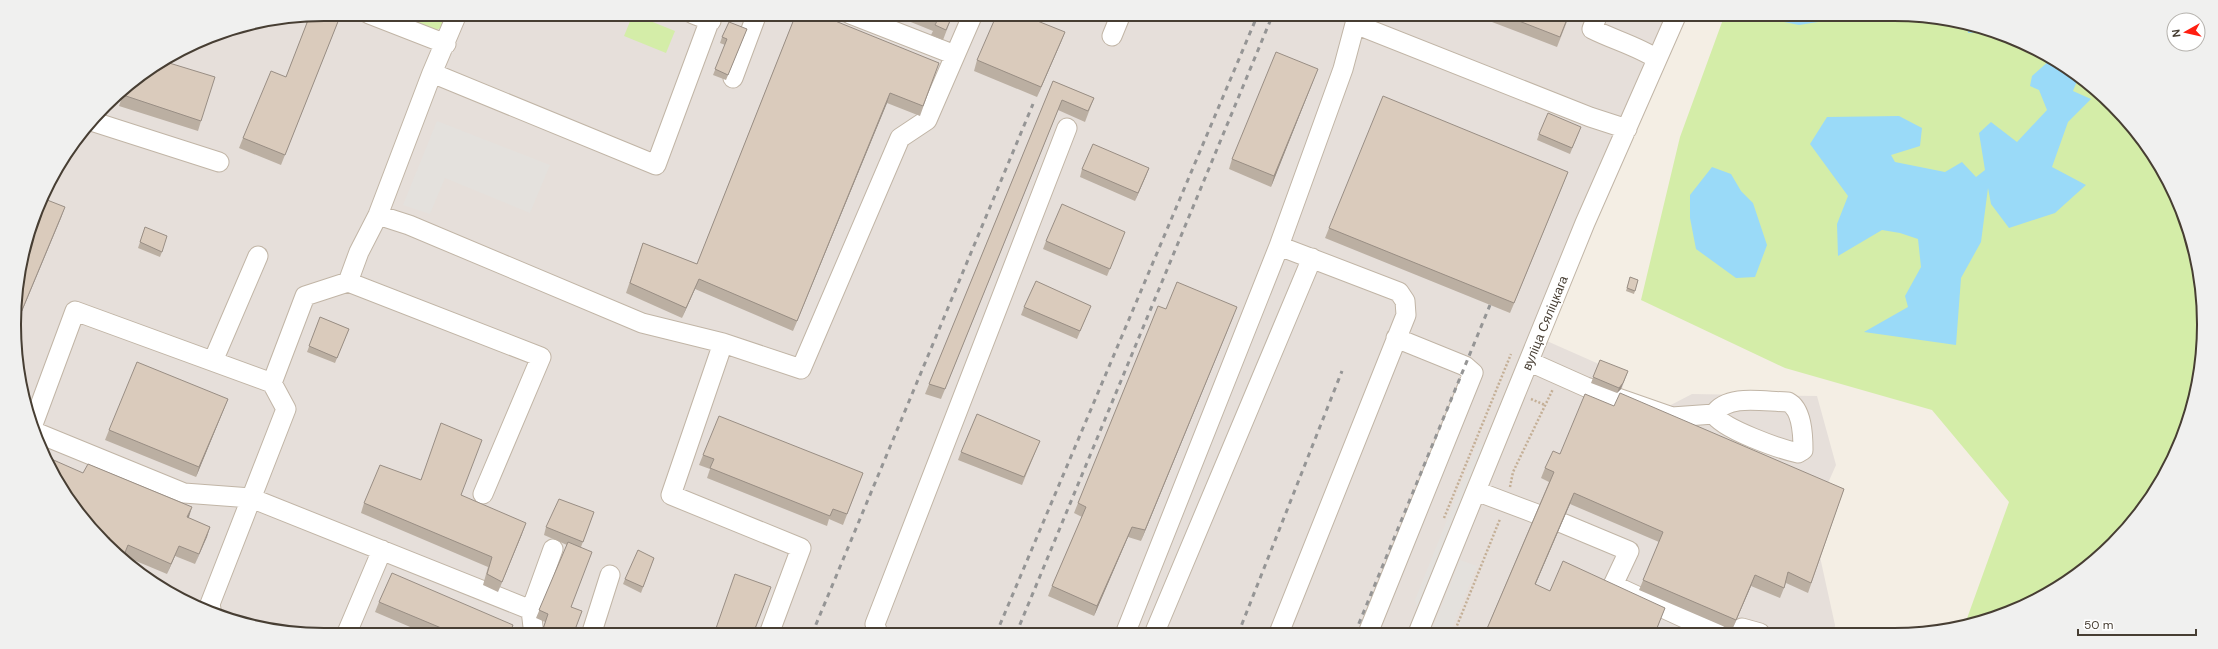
<svg xmlns="http://www.w3.org/2000/svg" width="2218" height="649" viewBox="0 0 2218 649" font-family="'DM Sans',sans-serif">
  <rect width="100%" height="100%" fill="#f4eee4"/>
  <!-- industrial -->
  <path fill="#e6dfda" d="M324 14H1671L1531 334 1626 376 1622 389 1667 407 1692 394 1817 396 1836 465 1824 492 1820 557 1835 625 1834 633 325 635 264 629 169 593 120 558 78 514 30 424 17 365 15 304 25 244 46 187 78 135 120 91 206 38 264 20Z"/>
  <!-- green -->
  <path fill="#d4eda8" d="M390 14H449L442 27 435 31Z
    M633 14 675 31 666 53 624 36Z
    M1725 14H1893L1954 20 2012 38 2066 66 2113 105 2152 152 2180 205 2198 264 2204 324 2198 385 2163 480 2098 558 2013 611 1965 624 2009 502 1932 410 1785 368 1641 300 1680 137Z"/>
  <!-- parking -->
  <path fill="#e4e1dd" d="M437 121 550 165 530 213 445 178 430 214 403 205Z
    M1488 444 1421 618 1415 600 1477 445Z
    M1460 560 1477 566 1450 633H1431Z"/>
  <!-- water -->
  <path fill="#9adaf8" d="M1766 14H1824L1818 22 1799 25 1764 18Z
    M1967 24 1991 31 1968 33Z
    M2050 60 2077 81 2073 91 2091 99 2068 122 2052 167 2086 185 2055 213 2009 228 1991 204 1988 188 1981 242 1961 278 1956 345 1864 332 1908 307 1905 296 1921 267 1918 239 1900 233 1882 230 1838 256 1837 224 1848 196 1810 144 1827 117 1899 116 1922 128 1920 146 1891 155 1895 162 1945 172 1962 162 1976 177 1985 170 1979 133 1991 122 2017 142 2047 110 2039 90 2030 86 2032 76Z
    M1712 167 1731 174 1741 191 1753 203 1767 245 1755 277 1736 278 1696 249 1690 218V195Z"/>
  <g fill="none" stroke-linecap="round" stroke-linejoin="round">
    <defs>
      <path id="minor" d="M369 14 446 44
        M693 14 711 21
        M850 14 955 55
        M1598 14 1592 29C1614 40 1637 46 1657 59
        M1112 36 1121 14
        M432 73 656 165 712 14
        M733 78 755 19
        M91 121 219 162
        M378 215 409 225 642 323 723 343 801 369 900 138 927 120 973 14
        M348 282 541 357 483 494
        M723 343 671 495 801 548 769 634
        M213 361 258 256
        M1530 362 1586 387 1672 417 1714 414C1728 393 1765 402 1788 402 1802 409 1803 435 1803 450L1798 453C1780 449 1722 429 1714 414
        M32 427 75 311 272 383
        M35 432 184 493 251 498 531 610
        M1476 491 1537 514
        M1562 523 1629 551 1613 585 1717 633
        M211 609 210 604 286 409 272 383 305 296 348 282 359 252 378 215 432 73 457 14
        M1279 633 1406 315 1405 301 1399 292 1279 246
        M1368 633 1473 373 1465 366 1396 338
        M1418 633 1585 223 1677 14
        M1732 633 1742 628 1760 633
        M878 634 875 624 1067 128
        M1125 634 1279 246 1343 69 1355 24 1590 117 1627 129
        M1154 634 1312 258
        M346 635 382 550
        M534 635 531 610 553 549
        M591 635 610 575"/>
    </defs>
    <!-- minor casing -->
    <use href="#minor" stroke="#c1b5a6" stroke-width="21"/>
    <!-- path -->
    <path stroke="#c4af96" stroke-width="2.5" stroke-dasharray="2 2" stroke-linecap="butt" d="M1531 399 1545 405
      M1510 487 1513 472 1553 389
      M1444 518 1511 354
      M1454 633 1500 519"/>
    <!-- minor -->
    <use href="#minor" stroke="#fff" stroke-width="19"/>
    <!-- rail -->
    <path stroke="#959595" stroke-width="3" stroke-dasharray="5 5" stroke-linecap="butt" d="M1355 633 1490 305
      M812 634 1033 104
      M996 634 1258 14
      M1016 634 1273 14
      M1238 634 1342 371"/>
  </g>
  <!-- wall -->
  <path fill="#bbafa2" d="M324 14H341L281 165 239 148 243 138 286 77 307 23 294 18V17Z
    M796 14 939 63 920 116 887 103 793 331 695 289 682 318 626 293 643 243 697 264Z
    M891 14H953L943 40 931 35 933 31Z
    M1494 14H1570L1557 47 1492 22Z
    M747 29 726 80 713 75 725 45 720 43 722 37Z
    M1065 32 1061 42 1037 97 974 71 977 60Z
    M1314 79 1271 187 1229 169 1232 159Z
    M1053 81 1094 98 1085 122 1058 110 941 399 925 394Z
    M125 88 201 121 198 131 119 106Z
    M1581 127 1570 154 1537 140 1539 134Z
    M1149 168 1135 201 1080 177 1082 169Z
    M1568 172 1510 313 1325 238 1329 228Z
    M145 227 162 252 160 257 138 248Z
    M1125 232 1107 276 1043 249 1046 241Z
    M1630 277 1638 280 1634 294 1626 291Z
    M1024 307 1088 313 1077 339 1021 315Z
    M1166 309 1233 317 1141 541 1128 537 1094 616 1048 596 1052 586 1082 517 1074 513 1078 503Z
    M320 317 349 329 335 363 307 352Z
    M1600 360 1621 389 1617 393 1591 383Z
    M228 399 196 477 105 440 109 430Z
    M1614 406 1844 489 1808 593 1786 583 1780 598 1751 586 1732 630 1639 590 1659 542 1570 504 1535 585 1550 591 1665 608 1655 633H1485L1549 482 1541 478 1545 468 1560 454Z
    M1037 448 1022 485 958 460 961 452Z
    M703 455 863 473 843 525 829 519 827 526 707 478 710 469 699 465Z
    M83 473 210 527 195 564 175 556 167 574 124 556 120 558 78 514Z
    M462 495 522 534 498 592 483 585 488 567 361 513 364 503Z
    M594 512 581 547 571 607 573 635H541L545 622 536 618 567 545 544 535 546 527Z
    M654 558 641 593 623 584 625 579Z
    M379 602 513 625 510 635H429L375 612Z"/>
  <!-- shaded-wall -->
  <path fill="#998e84" d="M1065 32 1061 42 1037 97 1041 87Z
    M1318 69 1314 79 1271 187 1274 176Z
    M890 93 887 103 793 331 797 321Z
    M1062 100 1058 110 941 399 945 389Z
    M1149 168 1146 176 1135 201 1138 193Z
    M1568 172 1564 182 1510 313 1514 303Z
    M65 207 61 218 15 328V327Z
    M699 279 695 289 682 318 686 308Z
    M1237 307 1233 317 1141 541 1145 530Z
    M1628 371 1621 389 1617 393 1619 388Z
    M228 399 224 409 196 477 199 467Z
    M1574 493 1570 504 1531 595 1535 584Z
    M192 507 189 517 183 527 187 517Z
    M526 523 522 534 498 592 502 582Z
    M210 527 207 537 195 564 199 554Z
    M1132 527 1128 537 1094 616 1097 606Z
    M179 546 175 556 167 574 171 564Z
    M1755 575 1751 586 1732 630 1736 620Z"/>
  <!-- building -->
  <path fill="#dacbbc" stroke="#998e84" d="M324 14H341L285 155 243 138 271 71 286 77 310 15Z
    M796 14H818L939 63 923 106 890 93 797 321 699 279 686 308 630 283 643 243 697 264Z
    M920 14H953L946 30 935 25 937 21Z
    M997 14H1020L1065 32 1041 87 977 60Z
    M1501 14H1569L1560 37Z
    M729 22 747 29 728 75 715 69 727 39 722 37Z
    M1276 52 1318 69 1274 176 1232 159Z
    M166 62 215 77 201 121 123 95 126 87Z
    M1053 81 1094 98 1088 111 1062 100 945 389 929 384Z
    M1383 96 1568 172 1514 303 1329 228Z
    M1548 113 1581 127 1572 148 1539 134Z
    M1093 144 1149 168 1138 193 1082 169Z
    M42 198 65 207 15 327V304L25 244Z
    M1062 204 1125 232 1110 269 1046 241Z
    M145 227 167 236 162 252 140 242Z
    M1630 277 1638 280 1635 291 1627 288Z
    M1036 281 1091 306 1080 331 1024 307Z
    M1177 282 1237 307 1145 530 1132 527 1097 606 1052 586 1086 507 1078 503 1158 306 1166 309Z
    M320 317 349 329 337 358 309 346Z
    M1600 360 1628 371 1623 383 1619 388 1593 377Z
    M137 362 228 399 199 467 109 430Z
    M1620 393 1844 489 1811 583 1788 572 1784 588 1755 575 1736 620 1643 580 1663 532 1574 493 1535 584 1550 591 1563 561 1665 608 1655 633H1492L1486 631 1554 472 1545 468 1553 451 1560 454 1585 394 1614 406Z
    M977 414 1040 441 1024 477 961 452Z
    M719 416 863 473 847 514 833 509 830 516 710 468 714 459 703 455Z
    M441 423 482 440 461 495 526 523 502 582 487 574 492 557 364 503 380 465 421 480Z
    M49 458 83 473 88 464 192 507 187 517 210 527 199 554 179 546 171 564 128 545 122 560 107 544 110 538 96 533 78 514Z
    M559 499 594 512 583 542 546 527Z
    M568 542 592 552 571 607 582 611 573 635H548L542 632 548 614 539 610Z
    M638 550 654 558 643 587 625 579Z
    M392 573 513 625 509 635H458L379 602Z
    M735 574 771 587 753 634H714Z"/>
  <g text-anchor="middle" dominant-baseline="central" stroke-width="4" stroke-linejoin="round" paint-order="stroke">
    <!-- street labels -->
    <g font-size="13" fill="#473e33" stroke="#fff">
      <text transform="translate(1545 323) rotate(-68)">вуліца Сяліцкага</text>
    </g>
  </g>
  <!-- crop -->
  <path d="M0 0H2218V649H0ZM324 21H1894A303 303 0 0 1 2197 324V325A303 303 0 0 1 1894 628H324A303 303 0 0 1 21 325V324A303 303 0 0 1 324 21Z" fill="#f0f0ef" fill-rule="evenodd"/>
  <path fill="none" stroke="#473e33" stroke-width="2" d="M324 21H1894A303 303 0 0 1 2197 324V325A303 303 0 0 1 1894 628H324A303 303 0 0 1 21 325V324A303 303 0 0 1 324 21Z"/>
  <!-- north arrow -->
  <g transform="translate(2186 32) rotate(262)"><circle r="19" fill="#ffffff" stroke="#b5b2ad"/>
  <path d="M0-3L7 15L0 10L-7 15Z" fill="#ff1f11"/>
  <text y="-6" font-size="11" font-weight="bold" text-anchor="middle" fill="#473e33">N</text>
  </g>
  <!-- scale -->
  <path d="M2078 629v6h118v-6" fill="none" stroke="#473e33" stroke-width="2"/>
  <text x="2084" y="629" font-size="12" fill="#473e33" stroke="#ffffff" stroke-width="3" paint-order="stroke">50 m</text>
</svg>
